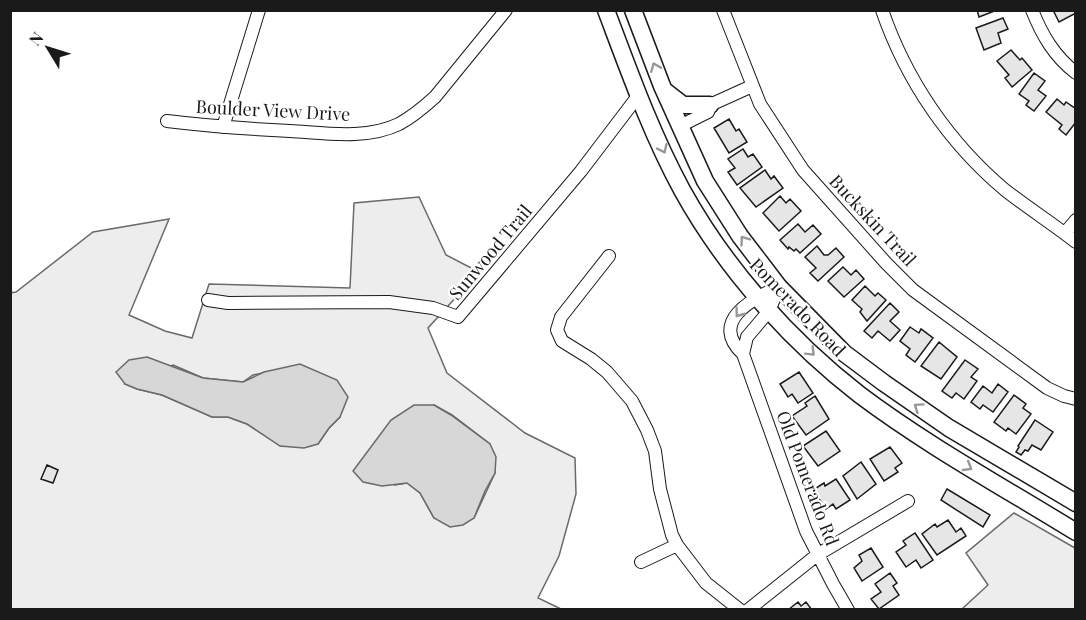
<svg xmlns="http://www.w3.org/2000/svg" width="1086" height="620" viewBox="0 0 1086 620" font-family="'Playfair Display',serif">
  <rect width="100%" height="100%" fill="#fff"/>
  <!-- built -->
  <path fill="#ededed" stroke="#6a6a6a" stroke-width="1.5" fill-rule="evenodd" d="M419 197 446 255 479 272 428 328 447 373 525 433 575 458 576 494 559 556 538 598 561 609H11L10 293 16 292 93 232 169 219 129 315 165 331 192 338 209 284 350 288 354 203ZM173 365 203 378 243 382 253 375 278 370 340 417 329 428 318 444 281 446 247 424 228 417H212L162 395 137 389 125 384ZM434 405 452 415 490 444 495 473 474 518H434L420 493 407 483 395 485Z
    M1014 513 1075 548V609H962L988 585 966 553Z"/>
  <!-- water -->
  <path fill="#d7d7d7" stroke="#6a6a6a" stroke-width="1.5" d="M147 357 203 378 243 382 264 372 300 364 337 380 348 397 340 417 329 428 318 444 304 448 280 446 247 424 228 417H212L162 395 137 389 125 384 116 372 129 360Z
    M414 405H434L451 415 490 444 496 457 495 473 485 491 474 518 463 525 450 527 434 518 420 493 407 483 382 486 363 482 353 471 391 420Z"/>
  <!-- building -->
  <path fill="#e6e6e6" stroke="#1a1a1a" stroke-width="1.5" d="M977 10H997L979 17Z
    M1053 10H1076V13L1059 22Z
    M1003 18 1008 29 998 33 1001 43 984 50 976 28Z
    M1011 50 1020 60 1022 58 1032 70 1012 87 1005 78 1009 75 997 61Z
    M1034 73 1045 81 1038 90 1046 96 1034 111 1026 105 1029 101 1019 94Z
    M1057 99 1064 105 1066 102 1076 109V122L1066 135 1059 129 1062 125 1046 112Z
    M729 119 736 131 739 129 747 142 729 153 714 128Z
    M743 149 748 157 753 154 762 167 737 185 728 172 735 168 728 159Z
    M765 170 771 179 774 176 783 188 756 207 740 188Z
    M780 196 786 203 790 199 801 211 779 231 763 213Z
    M798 224 805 232 813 225 821 234 800 253 796 249 794 251 789 247 788 249 780 240Z
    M817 246 824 255H828L836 248 844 257 818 281 810 273 816 268 805 257Z
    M843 267 851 275 856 270 864 279 844 297 828 281Z
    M865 286 875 296 878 293 886 300 867 321 860 312 862 309 852 300Z
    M890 303 899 312 890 321 900 330 890 341 878 331 872 338 864 331Z
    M910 327 919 333 921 329 933 338 915 362 906 355 910 349 900 341Z
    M939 342 957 357 941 379 921 366Z
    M965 360 978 369 971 377 977 381 964 399 956 393 952 398 942 391Z
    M799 372 813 393 798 403 792 394 788 397 780 384Z
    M998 384 1008 392 993 412 983 405 980 409 971 402 983 386 992 393Z
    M1014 395 1026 404 1023 408 1031 414 1016 434 1008 428 1006 431 994 422Z
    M815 396 829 419 806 435 792 416 807 406 805 403Z
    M1035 420 1053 432 1041 450 1032 445 1028 451 1025 450 1021 455 1016 452 1019 447 1018 446Z
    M826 431 840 451 818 466 803 446Z
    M890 447 902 463 895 468 898 472 884 481 870 459Z
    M861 462 876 484 857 499 843 476Z
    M47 465 58 470 53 483 41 479Z
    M836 479 850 500 836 509 833 504 826 509 813 490 824 483 825 486Z
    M947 489 990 515 983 527 941 500Z
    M948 520 956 532 961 528 966 536 937 555 922 534 935 524 937 527Z
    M915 533 933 560 921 568 916 560 906 567 896 552 906 545 903 541Z
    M871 548 883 567 862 581 854 568 862 561 859 555Z
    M890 573 897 583 893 586 899 595 879 609 871 599 881 592 875 584Z
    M798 602 801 606 806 602 812 610H788Z"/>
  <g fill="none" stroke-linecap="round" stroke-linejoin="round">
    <defs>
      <path id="minor" d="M723 10 760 104 803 170 886 263 913 290 1047 388 1064 396 1076 399
        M882 10C906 80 949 143 1005 190 1028 208 1053 224 1076 242
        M1032 10C1042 35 1054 56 1076 73
        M167 121C208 126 249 129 290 131 325 133 366 140 399 124 412 117 424 107 435 97L506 10
        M680 126 708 112 710 105 752 86
        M223 127 259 10
        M1065 233 1076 220
        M609 256 561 317 557 330 562 341 591 359 607 372 632 401 647 430 655 451 660 489 672 535 677 545 706 583 740 610
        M779 287C751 299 709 322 743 354L806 531 833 584 848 610
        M208 300 228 303 389 302 433 308 458 317 581 171 638 96
        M743 354 747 337 769 311 779 287
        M641 562 677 545
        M748 610 817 555 908 501"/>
      <path id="major" d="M606 10C629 71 651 133 682 190 725 268 790 341 860 395 928 446 1003 487 1076 532
        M633 10 662 86 705 181 740 236 779 287 844 353 884 383 949 428 1076 503
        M665 91 683 105H710"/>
    </defs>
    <!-- minor casing -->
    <use href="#minor" stroke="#1a1a1a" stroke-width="14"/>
    <!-- major casing -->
    <use href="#major" stroke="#1a1a1a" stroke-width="19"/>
    <!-- minor -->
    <use href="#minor" stroke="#fff" stroke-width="12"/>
    <!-- major -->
    <use href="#major" stroke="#fff" stroke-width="16"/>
  </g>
  <!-- one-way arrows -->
  <defs><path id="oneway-chevron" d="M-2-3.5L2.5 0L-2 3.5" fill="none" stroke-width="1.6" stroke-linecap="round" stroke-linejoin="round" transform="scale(1.5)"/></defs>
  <g stroke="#989898">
    <use href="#oneway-chevron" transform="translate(655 67) rotate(-112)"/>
    <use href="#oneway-chevron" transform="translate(663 149) rotate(65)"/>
    <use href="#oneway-chevron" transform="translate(744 240) rotate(-126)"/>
    <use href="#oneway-chevron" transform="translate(739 313) rotate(127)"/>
    <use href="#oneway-chevron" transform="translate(811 352) rotate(45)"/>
    <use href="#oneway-chevron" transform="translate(918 407) rotate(-145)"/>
    <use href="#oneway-chevron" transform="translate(968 467) rotate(31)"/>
  </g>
  <g text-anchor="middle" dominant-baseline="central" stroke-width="4.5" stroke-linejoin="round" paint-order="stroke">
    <!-- street labels -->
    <g font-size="18" fill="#1a1a1a" stroke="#fff">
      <text transform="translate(273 110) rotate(3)">Boulder View Drive</text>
      <text transform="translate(873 220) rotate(47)">Buckskin Trail</text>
      <text transform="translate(490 252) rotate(-50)">Sunwood Trail</text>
      <text transform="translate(798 307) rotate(46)">Pomerado Road</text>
      <text transform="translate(808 478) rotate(69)">Old Pomerado Rd</text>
    </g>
  </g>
  <!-- border -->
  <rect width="1086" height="620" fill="none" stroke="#1a1a1a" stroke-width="24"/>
  <!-- north arrow -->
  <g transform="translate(48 48) rotate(308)" stroke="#ffffff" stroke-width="4.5" paint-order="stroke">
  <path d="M0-4.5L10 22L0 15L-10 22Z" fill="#1a1a1a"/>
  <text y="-9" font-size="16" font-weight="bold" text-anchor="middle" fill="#1a1a1a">N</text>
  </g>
</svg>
